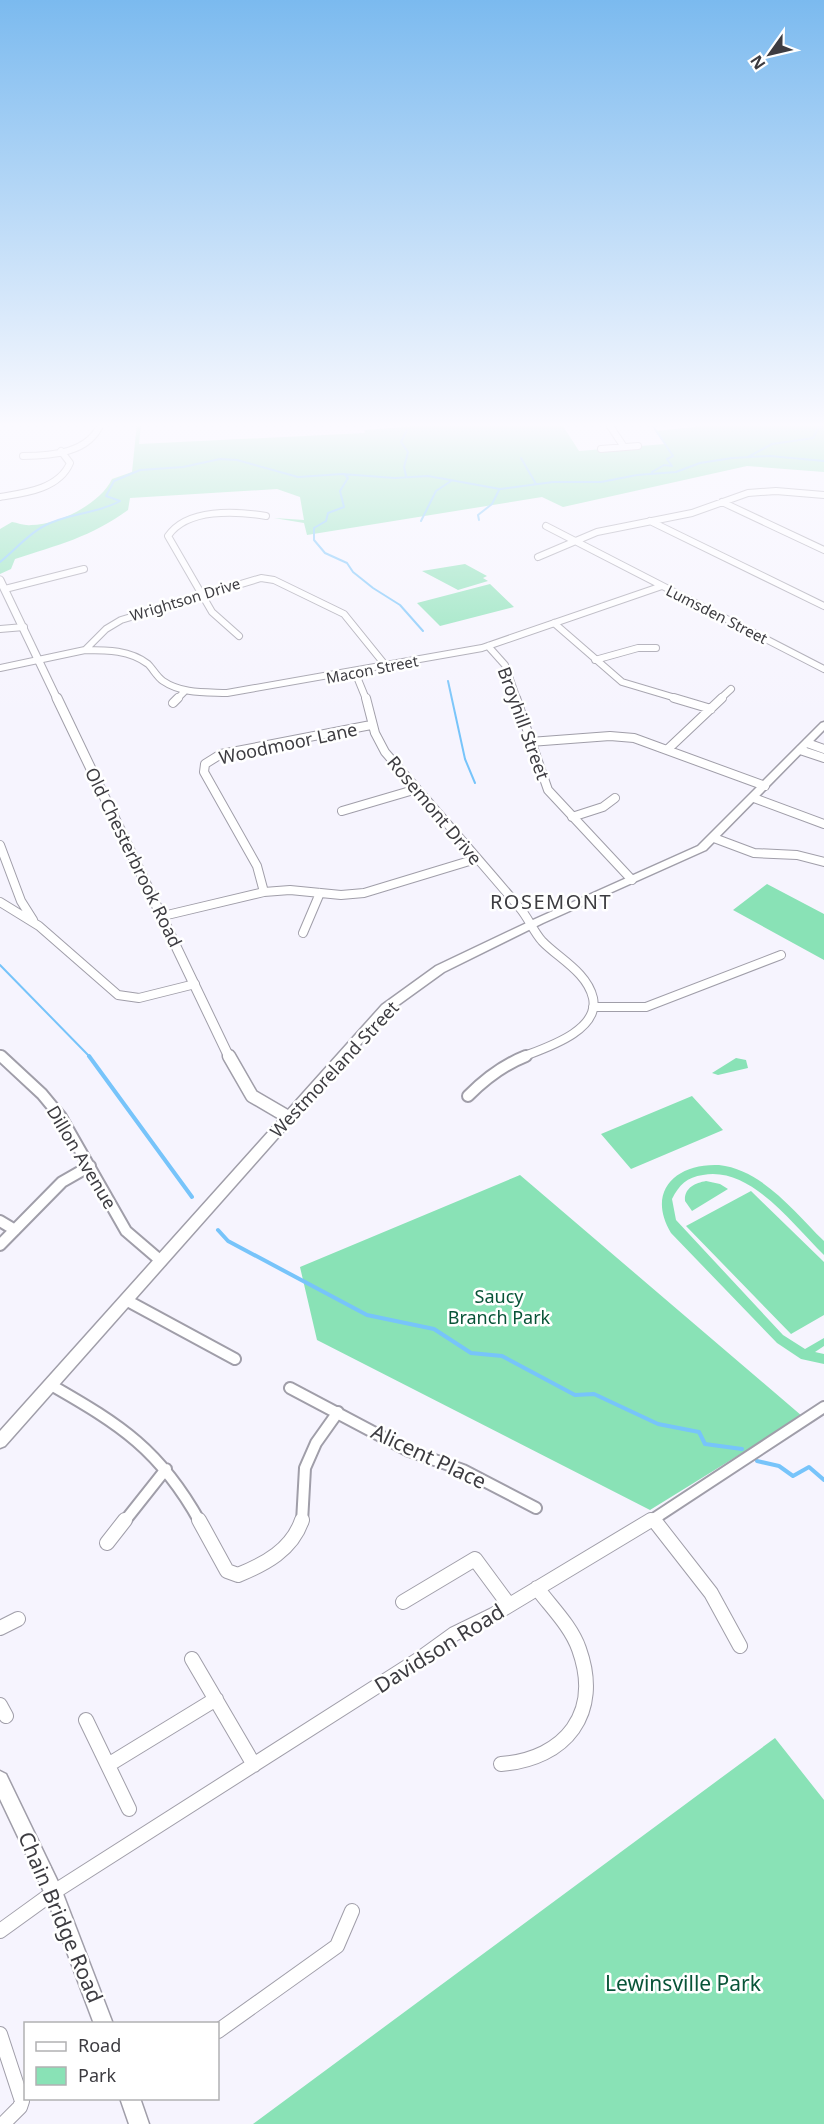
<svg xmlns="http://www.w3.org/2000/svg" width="824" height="2124" viewBox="0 0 824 2124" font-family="'Noto Sans',sans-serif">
  <rect width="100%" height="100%" fill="#f6f4fe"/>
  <!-- green -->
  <path fill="#89e2b6" d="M137 423H144L141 424 139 444 365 433 364 430 460 423H561L579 451 665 444 655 431 735 423H824V472L747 466 563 507 542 497 307 535 304 523 274 518 304 520 300 497 277 489 130 498 128 510C91 537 58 545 15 559L11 569 0 574V529L12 522C18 523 25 526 31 525 59 525 101 503 112 479L132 472Z
    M465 564 487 576 483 578 488 581 458 590 422 571Z
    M490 584 514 607 440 626 417 603Z
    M767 884 824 914V960L733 910Z
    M736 1058 746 1060 748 1068 718 1075 712 1073Z
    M692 1096 723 1130 631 1169 601 1134Z
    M719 1165C763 1170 794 1212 824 1241V1255C793 1225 751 1166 703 1175 687 1177 679 1185 672 1199L676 1220 783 1335 805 1349 824 1338V1346L815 1352 824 1354V1364L801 1359 777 1343 671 1233C646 1191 676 1163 719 1165Z
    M520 1175 802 1416 650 1510 317 1340 300 1267Z
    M706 1181 720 1184 728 1189 692 1211 685 1201C684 1188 695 1183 706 1181Z
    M751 1191 824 1262V1315L791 1334 686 1226Z
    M775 1738 824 1800V2124H253Z"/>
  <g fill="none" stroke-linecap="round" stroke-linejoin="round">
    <!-- stream-far1 -->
    <path stroke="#77c4fa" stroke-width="2" d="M651 423 673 456 667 459 672 466 664 465 652 472
      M748 457 772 444 813 438 819 427 824 426
      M521 458 536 484
      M344 474 348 478 340 491 344 507 328 513 326 521 314 528V540L325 553 347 563 353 572 373 588 400 605 423 631
      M406 476 404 467 408 452 401 442 407 430
      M479 520 478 515 492 504 499 490
      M421 521 436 491 451 481
      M0 562C14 551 28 534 44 526 68 513 97 514 120 501L106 496 114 481 140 470 183 467 220 459 237 460 298 477 342 474 395 478 428 476 500 489 553 482H601L637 475 676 472 700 463 732 458 770 456 824 461
      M448 681 465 759 475 783
      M0 965 90 1057"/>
    <!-- stream -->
    <path stroke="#77c4fa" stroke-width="4" d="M89 1056 192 1197
      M218 1230 228 1241 367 1315 434 1329 471 1353 502 1356 575 1395 594 1394 658 1424 699 1432 705 1444 742 1449
      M757 1461 779 1466 793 1476 809 1467 824 1480"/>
    <defs>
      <path id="minor-far3" d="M608 423 624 447
        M601 449 638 446
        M23 456C51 456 90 453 101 423
        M0 497C25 493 59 489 70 463L61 451
        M722 502 824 550
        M650 521 824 606
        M546 526 824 669
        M538 557 597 532 692 513 748 493 776 491 824 495
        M5 589 84 569
        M554 623 622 682 679 699
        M0 629 24 627
        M239 636 212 612 168 536C187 508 236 511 266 516
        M488 646 505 665 517 699
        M85 650C107 650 130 650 148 664 153 669 157 677 163 681 182 694 206 692 227 693L482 648 662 586
        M595 660 638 648H656
        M0 668 85 650 106 629 121 620 261 578 274 580 344 614 386 666
        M355 672 366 699
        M177 699 185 691
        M720 699 731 689"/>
      <path id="minor-far2" d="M366 698 375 733 385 752C430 804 475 855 519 907 528 917 533 931 542 941 558 958 587 972 593 998 600 1031 545 1048 522 1057
        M516 698 548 790 632 880
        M674 698 711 709
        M173 703 178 698
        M530 742 610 736 634 738 765 786
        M807 743 824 749
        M668 749 722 698
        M800 750 824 758
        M754 798 824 824
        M342 811 417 789
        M572 817 603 807 615 798
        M714 838 754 853 797 855 824 862
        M0 845 21 901 33 920
        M264 892 257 866 204 772 205 764 221 754 371 725
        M0 902 39 926 118 995 139 998 195 984
        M163 916 264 892 290 890 341 895 364 893 476 859
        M303 933 320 893
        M593 1007H646L781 955
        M0 1055 2 1057"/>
      <path id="minor-far1" d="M1 1056 42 1094 61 1117 126 1231 161 1261
        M468 1096C485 1079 503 1065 526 1056
        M0 1221 15 1230
        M0 1245 62 1182 90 1166
        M126 1300 235 1359
        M51 1385C121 1425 160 1450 200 1522
        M290 1388 409 1451 463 1470 536 1508
        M653 1519 655 1522
        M124 1522 166 1469
        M302 1522 305 1468 316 1443 338 1412
        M649 1522 824 1407"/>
      <path id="minor" d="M199 1520 227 1571 238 1575C265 1564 292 1550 302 1520
        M654 1520 711 1593 740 1646
        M107 1543 125 1520
        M403 1602 475 1559 509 1605
        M0 1628 18 1619
        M192 1659 254 1765
        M0 1705 6 1716
        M86 1720 129 1809
        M501 1764C566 1759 602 1713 579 1649 571 1626 551 1607 537 1588
        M108 1765 216 1699
        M0 1931 54 1892 418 1660 454 1634 493 1615 651 1520
        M218 2031 337 1946 352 1911
        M0 2034 22 2101 20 2107 3 2124"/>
      <path id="tertiary-far2" d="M0 580 57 699"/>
      <path id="tertiary-far1" d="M57 698 229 1057"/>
      <path id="tertiary" d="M229 1056 252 1096 288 1117"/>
      <path id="secondary" d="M824 722V730L706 850 543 923 444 972 390 1011 5 1446 0 1448V1431L382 1005 436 966 535 919 698 846 821 723Z
        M0 1771 6 1774 60 1886 113 2024H94L46 1896 0 1799Z
        M120 2098H140L149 2124H129Z"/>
    </defs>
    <!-- minor-far3 casing -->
    <use href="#minor-far3" stroke="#a09ea9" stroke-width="8"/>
    <!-- minor-far2 casing -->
    <use href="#minor-far2" stroke="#a09ea9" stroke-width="10"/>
    <!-- minor-far1 casing -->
    <use href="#minor-far1" stroke="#a09ea9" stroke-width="14"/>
    <!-- minor casing -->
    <use href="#minor" stroke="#a09ea9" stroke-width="16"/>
    <!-- tertiary-far2 casing -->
    <use href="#tertiary-far2" stroke="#a09ea9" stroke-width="9"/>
    <!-- tertiary-far1 casing -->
    <use href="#tertiary-far1" stroke="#a09ea9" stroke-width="11"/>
    <!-- tertiary casing -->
    <use href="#tertiary" stroke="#a09ea9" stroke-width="15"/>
    <!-- secondary casing -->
    <use href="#secondary" stroke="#a09ea9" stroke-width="3"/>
    <!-- minor-far3 -->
    <use href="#minor-far3" stroke="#fff" stroke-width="6"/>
    <!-- minor-far2 -->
    <use href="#minor-far2" stroke="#fff" stroke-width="8"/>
    <!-- minor-far1 -->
    <use href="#minor-far1" stroke="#fff" stroke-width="10"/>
    <!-- minor -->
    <use href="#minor" stroke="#fff" stroke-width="14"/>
    <!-- tertiary-far2 -->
    <use href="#tertiary-far2" stroke="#fff" stroke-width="7"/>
    <!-- tertiary-far1 -->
    <use href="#tertiary-far1" stroke="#fff" stroke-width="9"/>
    <!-- tertiary -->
    <use href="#tertiary" stroke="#fff" stroke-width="12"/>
    <!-- secondary -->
    <use href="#secondary" fill="#fff" fill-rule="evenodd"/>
  </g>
  <!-- sky -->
  <linearGradient id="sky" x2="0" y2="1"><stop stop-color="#7bbaef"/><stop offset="0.59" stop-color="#fbfaff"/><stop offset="1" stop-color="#fbfaff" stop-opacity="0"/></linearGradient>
  <rect width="824" height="720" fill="url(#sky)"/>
  <g text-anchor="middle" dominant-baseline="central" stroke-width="5" stroke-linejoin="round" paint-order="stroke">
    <!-- far-street labels -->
    <g font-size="15" fill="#3d3c41" stroke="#fff">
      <text transform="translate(185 599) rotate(-17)">Wrightson Drive</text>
      <text transform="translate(717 614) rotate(27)">Lumsden Street</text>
      <text transform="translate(372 669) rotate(-11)">Macon Street</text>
    </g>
    <!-- street labels -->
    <g font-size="18" fill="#3d3c41" stroke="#fff">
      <text transform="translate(524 723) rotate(70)">Broyhill Street</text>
      <text transform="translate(288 743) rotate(-12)">Woodmoor Lane</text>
      <text transform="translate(435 810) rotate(50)">Rosemont Drive</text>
      <text transform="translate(134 857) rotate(64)">Old Chesterbrook Road</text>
      <text transform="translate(334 1069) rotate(-47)">Westmoreland Street</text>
      <text transform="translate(82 1157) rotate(59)">Dillon Avenue</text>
    </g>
    <!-- park labels -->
    <g font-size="18" fill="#085438" stroke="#fff">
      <text x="499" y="1296">Saucy<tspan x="499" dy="21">Branch Park</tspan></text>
    </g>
    <!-- neighbourhood labels -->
    <g font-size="20" letter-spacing="1.5" fill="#3d3c41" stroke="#fff">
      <text x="551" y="901">ROSEMONT</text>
    </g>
    <!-- near-street labels -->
    <g font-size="21" fill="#3d3c41" stroke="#fff">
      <text transform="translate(429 1456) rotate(25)">Alicent Place</text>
      <text transform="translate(439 1648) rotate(-32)">Davidson Road</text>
      <text transform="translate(61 1917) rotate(67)">Chain Bridge Road</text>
    </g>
    <!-- near-park labels -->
    <g font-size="21" fill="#085438" stroke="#fff">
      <text x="683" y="1983">Lewinsville Park</text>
    </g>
  </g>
  <!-- legend -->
  <rect x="24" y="2022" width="195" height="78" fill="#ffffff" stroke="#b1b1b3" stroke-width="1.5"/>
  <rect x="36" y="2042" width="30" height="9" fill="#ffffff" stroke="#b1b1b3" stroke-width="1.5"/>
  <text x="78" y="2052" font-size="18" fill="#3d3c41">Road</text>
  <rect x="36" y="2067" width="30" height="18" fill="#89e2b6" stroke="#b1b1b3" stroke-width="1.5"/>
  <text x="78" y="2082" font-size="18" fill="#3d3c41">Park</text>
  <!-- north arrow -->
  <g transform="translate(770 54) rotate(236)" stroke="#ffffff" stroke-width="4.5" paint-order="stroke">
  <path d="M0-4.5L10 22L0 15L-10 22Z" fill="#3d3c41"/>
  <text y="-9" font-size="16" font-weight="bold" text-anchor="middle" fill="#3d3c41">N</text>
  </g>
</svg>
